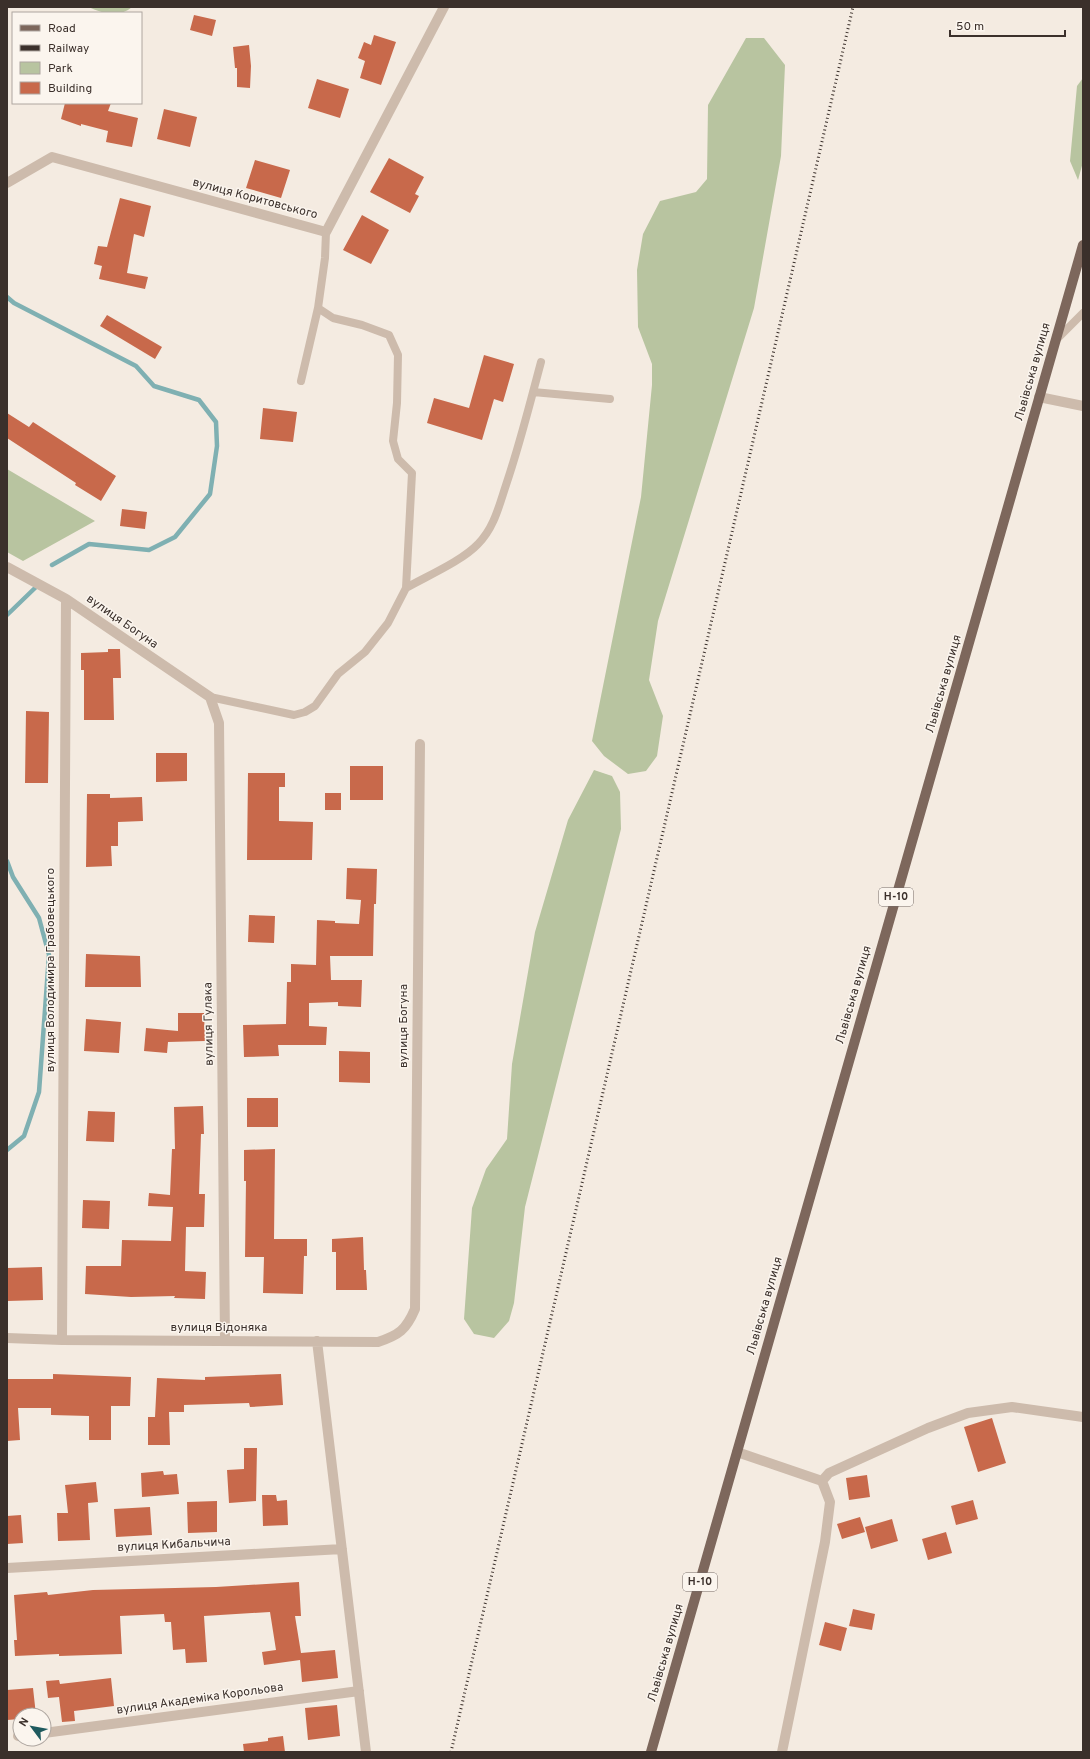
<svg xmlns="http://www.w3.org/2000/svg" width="1090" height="1759" viewBox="0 0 1090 1759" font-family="Overpass,sans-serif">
  <rect width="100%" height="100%" fill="#f4ebe1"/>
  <!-- green -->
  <path fill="#b8c4a0" d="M89 7H132C119 18 103 14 89 7Z
    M746 38H764L785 65 781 156 754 308 658 621 649 680 663 716 657 756 646 771 628 774 604 756 592 741 641 497 652 385V364L638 327 637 270 643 234 660 201 696 192 707 179 708 105Z
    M1083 78V162L1078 180 1070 161 1077 86Z
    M7 469 95 521 23 561 7 552Z
    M594 770 612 776 620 792 621 829 525 1207 514 1303 509 1321 494 1338 474 1334 464 1319 472 1208 486 1169 507 1139 512 1064 535 932 568 820Z"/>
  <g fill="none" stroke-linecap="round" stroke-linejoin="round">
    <!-- stream -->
    <path stroke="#7fb0b2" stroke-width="4.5" d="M7 297 14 303 136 366 154 386 199 400 216 422 217 446 210 494 175 537 149 550 89 544 52 565
      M7 615 36 587
      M7 861 13 877 39 918 49 955 39 1092 24 1136 7 1150"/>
  </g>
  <!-- building -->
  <path fill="#c8694b" d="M194 15 216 20 212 36 190 30Z
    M374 35 396 42 381 85 360 78 365 61 358 58 364 42 371 45Z
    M249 45 251 66 250 88 237 87V68H235L233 47Z
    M317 79 349 89 340 118 308 108Z
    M65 103H111L108 111 138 118 132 147 106 142 108 131 81 124V126L61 119Z
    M164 109 197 117 190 147 157 139Z
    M389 158 424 177 415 194 419 196 410 213 370 192Z
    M255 160 290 170 281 198 246 188Z
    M120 198 151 206 144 237 134 234 127 273 148 277 145 289 99 279 102 266 94 264 98 246 107 247Z
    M362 215 389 230 371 264 343 250Z
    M107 315 162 347 155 359 100 326Z
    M484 355 514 364 503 402 494 399 482 440 427 423 434 398 469 408Z
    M263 408 297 412 293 442 260 439Z
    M7 413 29 427 33 422 116 476 101 501 75 485 76 483 7 438Z
    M122 509 147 512 145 529 120 526Z
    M108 649H120L121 678H113L114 720H84V670H81V653L108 652Z
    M26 711 49 712 48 783H25Z
    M156 753H187V781L156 782Z
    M350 766H383V800H350Z
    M248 773H285V787H279V821L313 822 312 860H247Z
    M325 793H341V810H325Z
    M87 794H110V798L142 797 143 821 118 822V846H111L112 866 86 867Z
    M347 868 377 869 376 904H374L373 956H330L331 980H362L361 1007 338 1006V1002L309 1003V1026L327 1027 326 1045H278L279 1056 244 1057 243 1025 286 1024 287 982H291V964L316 965 317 920 335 921V923L359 924 361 900 346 899Z
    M249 915 275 916 274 943 248 942Z
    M86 954 140 956 141 987H85Z
    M178 1013H204L205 1041 168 1042 167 1053 144 1051 146 1028 178 1031Z
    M86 1019 121 1022 119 1053 84 1051Z
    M339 1051 370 1052V1083L339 1082Z
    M247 1098H278V1127H247Z
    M203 1106 204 1134H201L199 1194H205L204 1227H186L185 1271 206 1272 205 1299 174 1298 175 1296 131 1297 85 1294 86 1266H121L122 1240 171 1241 173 1207 148 1206 149 1193 170 1195 172 1149H175L174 1107Z
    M88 1111 115 1112 114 1142 86 1141Z
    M275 1149 274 1239H307V1256H304L303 1294 263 1293 264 1257H245L246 1181H244V1150Z
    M83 1200 110 1201 109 1229 82 1228Z
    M363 1237 364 1270H366L367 1290H336V1252H332V1239Z
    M42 1267 43 1300 7 1301V1268Z
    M53 1374 131 1377 130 1406H111V1440H89V1416L51 1415V1408H18L20 1440 7 1441V1379H53Z
    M281 1374 283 1405 250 1407 249 1403 184 1405V1412H169L170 1445H148V1417H155L157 1378 205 1380V1377Z
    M992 1418 1006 1463 978 1472 964 1427Z
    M244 1448H257L256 1501 229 1503 227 1470 244 1469Z
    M163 1471 164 1475 177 1474 179 1494 142 1497 141 1473Z
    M867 1475 870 1497 849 1500 846 1478Z
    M96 1482 98 1502 88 1503 90 1540 58 1541 57 1513H68L65 1485Z
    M262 1495H276L277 1501 287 1500 288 1525 263 1526Z
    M973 1500 978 1519 956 1525 951 1506Z
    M217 1501V1532L188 1533 187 1502Z
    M150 1507 152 1535 116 1537 114 1509Z
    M21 1515 23 1543 7 1544V1516Z
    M860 1517 865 1532 842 1539 837 1524Z
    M892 1519 898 1541 871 1549 865 1527Z
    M946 1532 952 1553 928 1560 922 1539Z
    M299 1582 301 1616H295L301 1653 335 1650 338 1678 302 1682 300 1660 264 1665 262 1652 276 1650 270 1612 204 1616 207 1662 186 1663 185 1649 173 1650 171 1622H165L164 1614 120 1616 122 1654 59 1656V1654L15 1656 14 1640H17L14 1595 47 1592 48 1595 93 1590 216 1587Z
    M853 1609 875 1614 872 1630 849 1626Z
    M825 1622 847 1628 841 1651 819 1645Z
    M111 1678 114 1706 74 1711 75 1721 62 1722 59 1697 48 1698 46 1681 59 1680 60 1684Z
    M33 1688 36 1715H20V1719L7 1720V1690Z
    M337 1705 340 1736 308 1740 305 1708Z
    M283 1736 285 1752H244L243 1744 268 1741V1738Z"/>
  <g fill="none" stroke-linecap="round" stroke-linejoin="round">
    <!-- lane -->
    <path stroke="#cdbbac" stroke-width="8" d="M1056 340 1083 313
      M301 381 318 308
      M533 392 610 399
      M406 588C427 576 462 561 478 544 494 528 499 506 506 485 520 444 530 403 541 362
      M210 697 294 715 305 712 315 706 338 674 365 652 388 623 406 588 412 473 398 459 393 441 397 403 398 355 389 335 362 325 333 318 318 308 325 258 326 232"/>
    <!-- street -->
    <path stroke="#cdbbac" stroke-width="10" d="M7 183 52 157 326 232 444 7
      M1039 397 1083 406
      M7 567 66 599 210 697 219 723 225 1341
      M7 1338 62 1340 378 1342C399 1335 406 1330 415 1309L420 744
      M62 1340 66 599
      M317 1341 366 1752
      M737 1452 822 1481 830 1502 825 1542 782 1752
      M822 1481 829 1473 928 1428 968 1413 1012 1407 1083 1417
      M7 1568 342 1549
      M44 1733 359 1691
      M18 1736H20"/>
    <!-- primary -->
    <path stroke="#7d675c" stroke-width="10" d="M651 1752 1083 245"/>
    <!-- rail -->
    <path stroke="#3b302b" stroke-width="3" stroke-dasharray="1 3" stroke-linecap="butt" d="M451 1752 853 7"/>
  </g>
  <g text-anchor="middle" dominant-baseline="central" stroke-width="3" stroke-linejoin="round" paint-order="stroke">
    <!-- shield labels -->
    <g fill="#fbf5ee" stroke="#756b66" stroke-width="1">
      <rect x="879" y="888" width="34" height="18" rx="3"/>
      <rect x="683" y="1573" width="34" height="18" rx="3"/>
    </g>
    <g font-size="11" font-weight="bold" fill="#3b302b">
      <text x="896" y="897">Н-10</text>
      <text x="700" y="1582">Н-10</text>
    </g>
    <!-- street labels -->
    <g font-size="12" fill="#3b302b" stroke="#fbf5ee">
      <text transform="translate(255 199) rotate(15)">вулиця Коритовського</text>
      <text transform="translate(1033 372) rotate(-74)">Львівська вулиця</text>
      <text transform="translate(122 622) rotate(35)">вулиця Богуна</text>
      <text transform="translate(944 684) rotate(-74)">Львівська вулиця</text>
      <text transform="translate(51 970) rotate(-90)">вулиця Володимира Грабовецького</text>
      <text transform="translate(854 995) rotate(-74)">Львівська вулиця</text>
      <text transform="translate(209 1024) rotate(-91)">вулиця Гулака</text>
      <text transform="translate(404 1026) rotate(-90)">вулиця Богуна</text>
      <text transform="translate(765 1306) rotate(-74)">Львівська вулиця</text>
      <text x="219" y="1328">вулиця Відоняка</text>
      <text transform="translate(174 1545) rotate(-3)">вулиця Кибальчича</text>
      <text transform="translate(666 1653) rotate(-74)">Львівська вулиця</text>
      <text transform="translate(200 1699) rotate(-8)">вулиця Академіка Корольова</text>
    </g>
  </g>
  <!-- border -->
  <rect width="1090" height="1759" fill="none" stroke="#3b302b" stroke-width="16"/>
  <!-- legend -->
  <rect x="12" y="12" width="130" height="92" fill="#fbf5ee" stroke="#aea6a0"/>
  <rect x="20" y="25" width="20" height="6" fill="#7d675c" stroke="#aea6a0"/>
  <text x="48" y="32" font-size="12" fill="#3b302b">Road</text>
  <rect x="20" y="45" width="20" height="6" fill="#3b302b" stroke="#aea6a0"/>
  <text x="48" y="52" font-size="12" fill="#3b302b">Railway</text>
  <rect x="20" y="62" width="20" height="12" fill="#b8c4a0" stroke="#aea6a0"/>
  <text x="48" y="72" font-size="12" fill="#3b302b">Park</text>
  <rect x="20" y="82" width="20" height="12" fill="#c8694b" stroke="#aea6a0"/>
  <text x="48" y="92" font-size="12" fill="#3b302b">Building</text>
  <!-- north arrow -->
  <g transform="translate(32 1727) rotate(302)"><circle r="19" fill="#fbf5ee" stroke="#aea6a0"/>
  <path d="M0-3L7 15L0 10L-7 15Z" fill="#1f5a5e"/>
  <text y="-6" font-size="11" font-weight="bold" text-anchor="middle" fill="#3b302b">N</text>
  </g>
  <!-- scale -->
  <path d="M950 30v6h115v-6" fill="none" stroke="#3b302b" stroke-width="2"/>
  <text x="956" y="30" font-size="12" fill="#3b302b" stroke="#fbf5ee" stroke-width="3" paint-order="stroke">50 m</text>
</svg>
